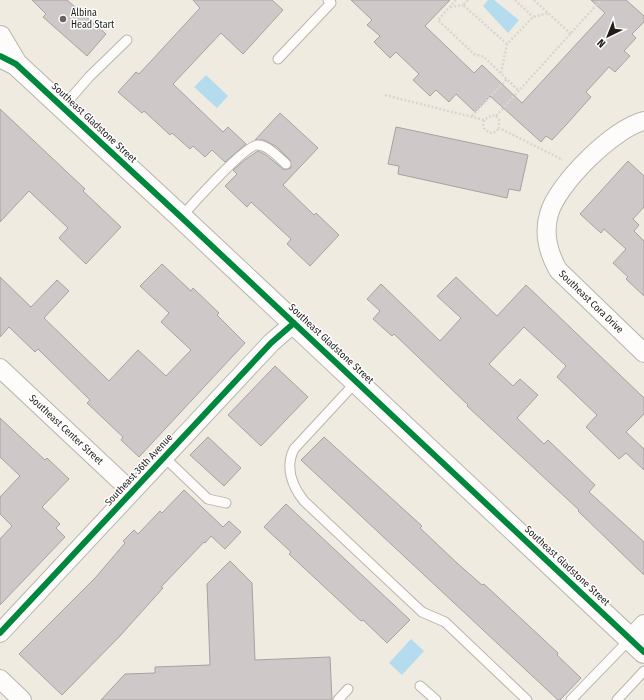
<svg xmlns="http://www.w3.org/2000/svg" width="644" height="700" viewBox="0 0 644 700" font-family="'Fira Sans Condensed',sans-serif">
  <rect width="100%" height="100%" fill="#efebe1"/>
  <!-- water -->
  <path fill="#b4dcee" d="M488 0H494L519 20 508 33 483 6Z
    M206 75 228 96 217 108 194 87Z
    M411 639 424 651 402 675 389 663Z"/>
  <!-- building -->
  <path fill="#cec9c8" stroke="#a6a2a0" d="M32 0H67L106 34 87 56 43 17 46 14Z
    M193 0H272L283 10 243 54 221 33 173 84 223 132 228 127 246 144 225 162 212 150 205 157 193 146 190 149 172 133 170 135 144 111 142 113 118 92 136 72 139 74 200 8Z
    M351 0H450L425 26 474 73 482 65 522 103 605 13 591 0H626L644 16V22L632 34 636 38 624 51 630 56 615 72 609 67 586 92 591 97 566 125 552 140 546 136 541 142 490 96 475 112 456 94 449 102 436 90 430 96 413 80 419 74 396 52 390 58 374 42 380 36 367 25 372 20Z
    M0 109 85 189 83 191 121 227 86 264 59 238 68 228 29 191 0 222Z
    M280 113 318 148 283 185 314 215 316 213 339 235 310 266 287 244 291 239 251 202 247 207 225 186 237 174 233 170 246 159 258 151 266 155 284 170 291 168 290 160 277 147 264 140H255Z
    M396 127 528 155 520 191 509 189 507 198 398 174 399 166 388 164Z
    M628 161 644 176V207L633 219 639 225 634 231 644 241V296L626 279 628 277 613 263 626 249 604 229 601 233 580 214Z
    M162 264 191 291 193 288 219 313 217 315 245 343 139 457 121 440 123 437 87 403 90 400 38 349 35 352 9 327 0 337V277L31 307 57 280 69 291 44 318 109 381 138 350 166 376 191 350 161 322 169 313 140 286Z
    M456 277 497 316 526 285 644 398V414L626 432 644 449V470L626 453 619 459 586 427 597 415 557 377 566 366 524 327 489 364 513 386 520 379 538 395 517 418 544 444 548 440 595 485 589 492 644 542V575L578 511 579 510 467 406 468 405 394 334 392 336 373 319 380 311 367 299 381 284 440 341 461 318 437 296Z
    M275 366 308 397 261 446 228 415Z
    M0 418 45 460 47 458 69 479 42 507 60 524 56 528 65 537 0 605V539L12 526 0 514V497L20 476 0 457Z
    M208 437 241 468 224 486 190 455Z
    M324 437 422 526 420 528 457 563 482 585 484 584 558 653 557 655 581 678 560 700H558L301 460Z
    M184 490 223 527 229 521 241 532 225 549 211 536 205 543 204 542 161 587 163 588 119 637 62 695 19 654 96 577 125 543 123 541 134 530 138 534 160 511 162 513Z
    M286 504 410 620 387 643 363 620 361 621 289 554 291 552 264 527Z
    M230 561 252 583 255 660 330 657 332 700H101L125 674 155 673V667L210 665 207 584Z"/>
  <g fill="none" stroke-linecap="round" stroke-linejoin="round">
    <defs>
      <path id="service" d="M278 59 331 3 328 0
        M63 107 89 77 127 40
        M181 217C192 205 246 144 258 145 269 146 278 157 286 164
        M356 382 294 449C285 467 292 486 304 501L422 612 445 622 527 700
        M164 457 208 499 226 503
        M420 686 436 700
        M338 700 348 689
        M571 700 630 639
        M617 700 644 671"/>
      <path id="minor" d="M644 121C614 128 557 184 549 214 543 234 548 252 558 270L644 353
        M0 368 132 492
        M0 633 271 343 294 323
        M630 639 644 624
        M0 679 22 700"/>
      <path id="tertiary" d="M0 37 16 64
        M0 56 16 64 181 217 644 652"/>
    </defs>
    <!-- service casing -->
    <use href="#service" stroke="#b8b5ad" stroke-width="11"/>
    <!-- minor casing -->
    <use href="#minor" stroke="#b8b5ad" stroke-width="20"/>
    <!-- tertiary casing -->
    <use href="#tertiary" stroke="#b8b5ad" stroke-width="24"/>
    <!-- path -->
    <path stroke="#d6d6d3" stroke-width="2.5" stroke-dasharray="2 2" stroke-linecap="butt" d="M456 0 438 20 474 54 484 57 519 91
      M468 0 463 5 507 44
      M515 0 533 17
      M534 0 571 34
      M450 7 463 5
      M501 73 507 44 533 17 548 13
      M385 95 484 120 492 115 496 116 601 0
      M472 116 507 79
      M496 116 499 120V128L563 160
      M484 120 483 126 485 130 490 133 496 132 499 128"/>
    <!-- service -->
    <use href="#service" stroke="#fdfcfa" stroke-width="9"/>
    <!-- minor -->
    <use href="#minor" stroke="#fdfcfa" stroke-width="18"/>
    <!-- tertiary -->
    <use href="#tertiary" stroke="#fdfcfa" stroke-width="22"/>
    <defs>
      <path id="cycleway" d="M0 56 16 64 181 217 644 652
        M0 633 271 343 294 323"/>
    </defs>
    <!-- cycleway casing -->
    <use href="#cycleway" stroke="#fff" stroke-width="8"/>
    <!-- cycleway -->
    <use href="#cycleway" stroke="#00873e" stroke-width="6"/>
  </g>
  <!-- markers -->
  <circle fill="#69665e" stroke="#fff" stroke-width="1.5" cx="63" cy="19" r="4"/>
  <g text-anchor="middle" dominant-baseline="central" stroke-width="3" stroke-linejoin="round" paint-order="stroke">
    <!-- poi labels -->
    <g font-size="10" fill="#211e18" stroke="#fff" text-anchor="start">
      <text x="71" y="13">Albina<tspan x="71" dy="12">Head Start</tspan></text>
    </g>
    <!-- street labels -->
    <g font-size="10" fill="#211e18" stroke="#fff">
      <text transform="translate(94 123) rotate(43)">Southeast Gladstone Street</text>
      <text transform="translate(591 302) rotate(44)">Southeast Cora Drive</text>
      <text transform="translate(331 344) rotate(43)">Southeast Gladstone Street</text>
      <text transform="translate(66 430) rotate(43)">Southeast Center Street</text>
      <text transform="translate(139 470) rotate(-47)">Southeast 36th Avenue</text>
      <text transform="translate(567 566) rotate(43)">Southeast Gladstone Street</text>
    </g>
  </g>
  <!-- north arrow -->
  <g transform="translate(608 36) rotate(223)" stroke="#ffffff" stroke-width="3" paint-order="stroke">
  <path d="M0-3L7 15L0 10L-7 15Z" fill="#211e18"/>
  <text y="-6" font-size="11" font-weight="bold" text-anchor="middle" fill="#211e18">N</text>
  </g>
</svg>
